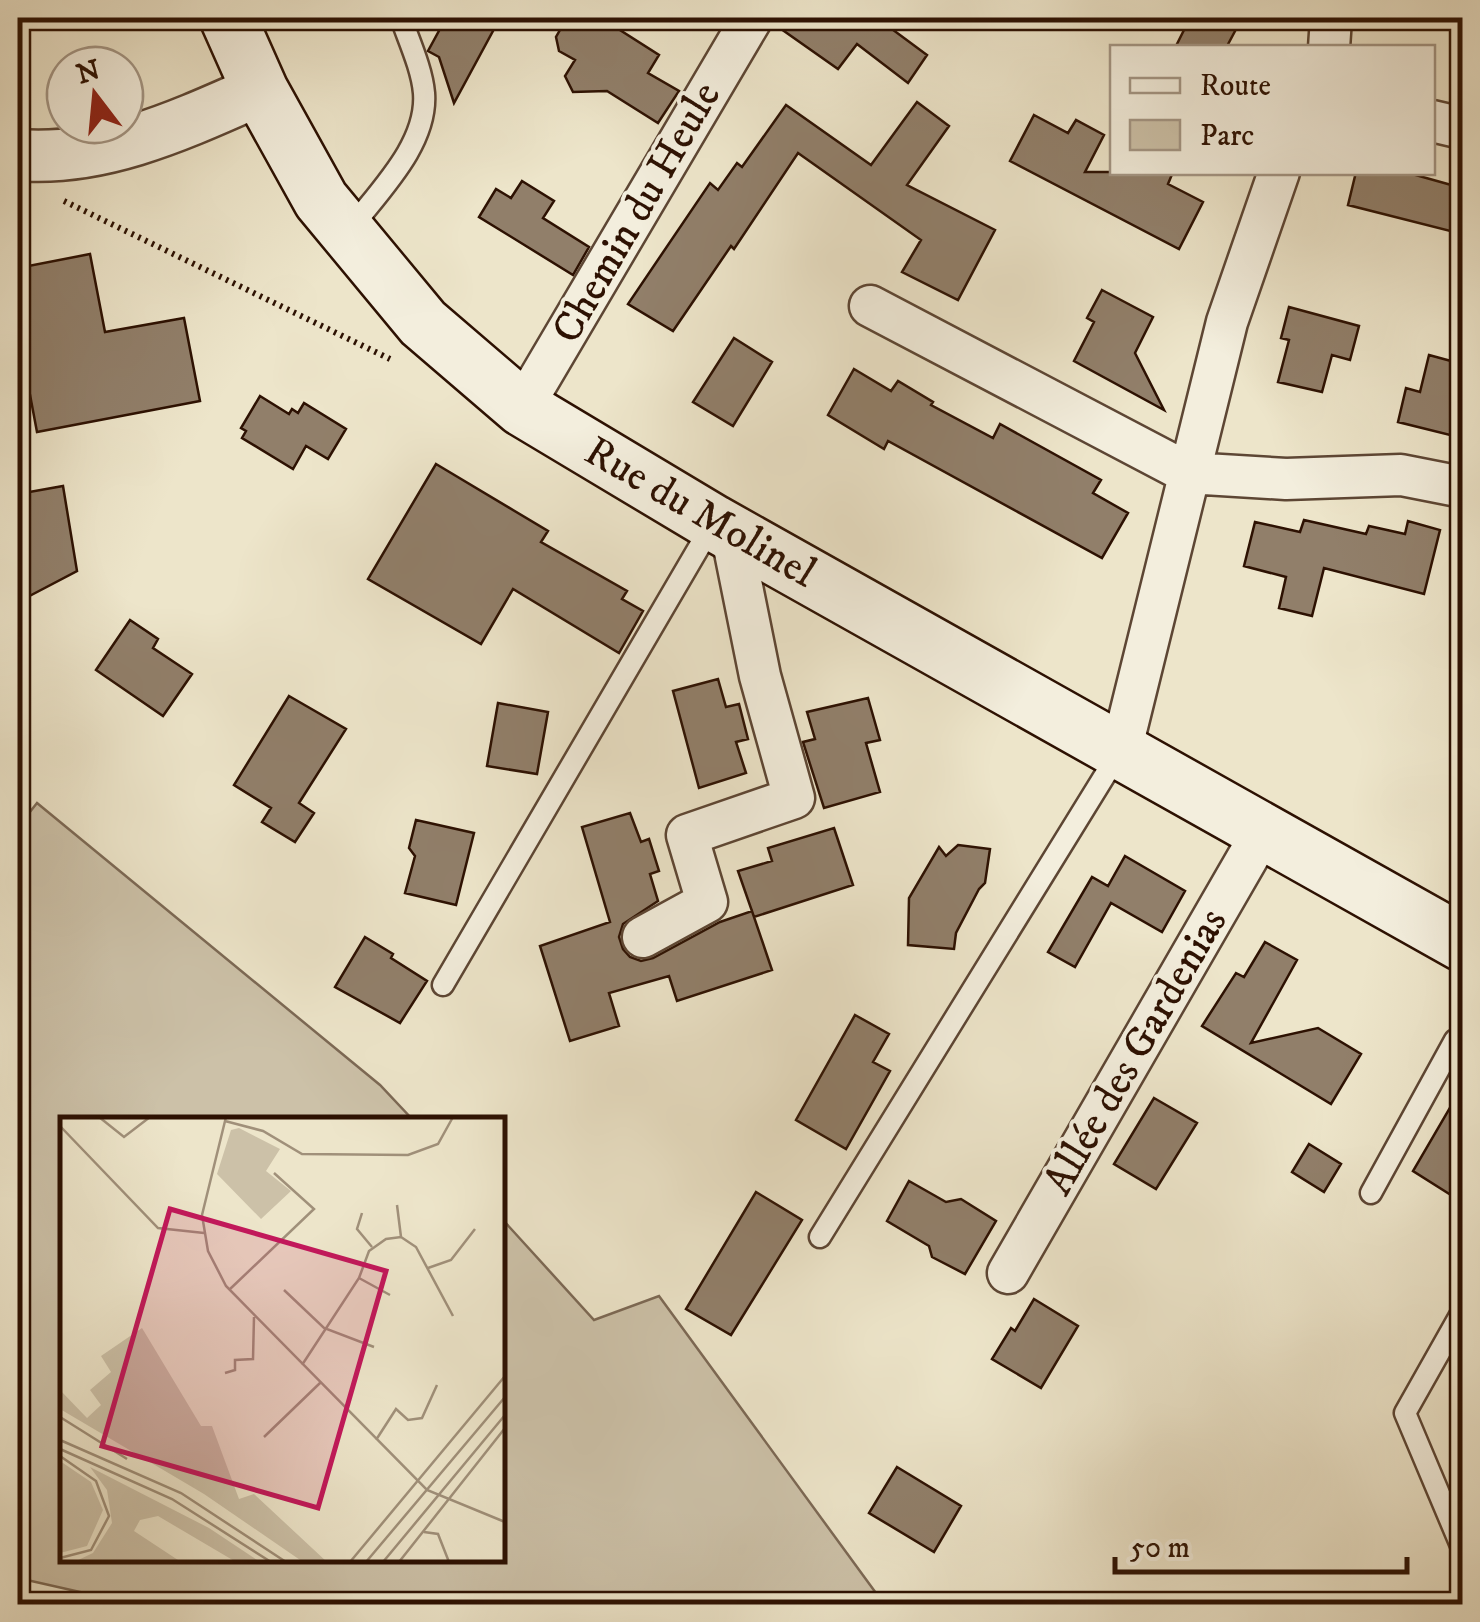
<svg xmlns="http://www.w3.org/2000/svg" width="1480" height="1622" viewBox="0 0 1480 1622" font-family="'IM FELL DW Pica',serif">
  <rect width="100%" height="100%" fill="#ede5ca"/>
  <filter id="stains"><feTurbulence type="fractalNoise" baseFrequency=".002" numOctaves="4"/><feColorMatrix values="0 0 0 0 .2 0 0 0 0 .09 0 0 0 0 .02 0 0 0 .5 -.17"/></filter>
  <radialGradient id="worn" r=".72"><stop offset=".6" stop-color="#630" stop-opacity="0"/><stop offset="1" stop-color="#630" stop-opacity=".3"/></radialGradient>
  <!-- green -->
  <path fill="#ccc1a8" stroke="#7c6955" stroke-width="2.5" d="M37 803 380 1085 412 1119 62 1120V1560H502L503 1220 594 1320 659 1296 884 1604H133L18 1578V827Z"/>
  <!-- building -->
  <path fill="#917f6a" stroke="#2d1102" stroke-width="2.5" d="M446 18H500L454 103 439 57 428 51Z
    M589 18H601L659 55 648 73 679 91 658 123 607 91 573 92 565 76 575 60 559 51 556 37 564 23Z
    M776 18H877L927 55 908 83 857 44 838 69 774 24Z
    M1190 18H1242L1226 48H1175Z
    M917 102 949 126 907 185 995 230 958 300 902 272 921 240 798 153 734 249 731 246 673 331 628 304 710 183 718 190 737 163 742 167 786 105 871 165Z
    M1034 115 1068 133 1076 120 1104 135 1085 172H1173L1168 184 1203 202 1179 249 1010 161Z
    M1356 172H1405L1462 188V234L1348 205Z
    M522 181 554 201 543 218 589 247 573 275 479 217 496 189 511 198Z
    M90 254 105 332 184 318 200 401 37 432 18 331V268Z
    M1102 290 1153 317 1135 353 1164 410 1074 361 1094 322 1087 318Z
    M1289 307 1359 326 1350 360 1332 355 1322 392 1278 382 1289 340 1281 338Z
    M734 338 772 362 733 426 693 402Z
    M1429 355 1462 364V438L1398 422 1406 388 1420 392Z
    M854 369 891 391 898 381 933 402 931 405 993 438 1000 424 1101 480 1093 493 1128 513 1102 558 888 441 884 449 828 415Z
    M260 396 289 414 292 409 298 413 304 403 346 429 328 459 306 446 293 469 242 438 246 431 241 428Z
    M436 464 548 531 541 542 627 591 622 599 643 611 619 653 513 589 481 644 368 579Z
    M63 486 77 571 18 602V494Z
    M1304 520 1366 534 1369 526 1405 534 1408 521 1440 530 1424 594 1324 568 1312 616 1279 608 1286 577 1244 566 1255 522 1300 532Z
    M130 620 158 639 153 648 192 674 163 716 96 670Z
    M718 679 726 707 739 704 748 739 736 742 746 773 699 788 673 691Z
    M289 696 346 729 299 803 314 813 295 842 262 822 271 808 234 785Z
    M868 698 880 740 866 743 880 792 824 808 803 742 815 739 807 712Z
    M498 703 548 712 537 774 487 766Z
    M630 813 641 842 649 839 659 871 650 874 658 901 623 924 619 937 623 949 630 957 641 961 653 958 720 922 752 911 772 970 677 1001 669 976 609 993 619 1026 570 1041 540 946 610 922 582 827Z
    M416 820 474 833 456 905 405 893 415 856 409 848Z
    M834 828 853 885 754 917 738 871 772 861 768 848Z
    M958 845 990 849 985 883 979 889 956 933 954 949 908 945 909 898 939 847 946 856Z
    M1125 856 1185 891 1162 932 1111 903 1075 967 1048 952 1092 877 1108 886Z
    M365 937 393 954 391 958 427 981 400 1023 335 987Z
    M1265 942 1297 960 1251 1043 1318 1028 1361 1054 1331 1104 1202 1026 1236 973 1244 977Z
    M855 1015 889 1034 873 1062 890 1071 846 1149 796 1120Z
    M1462 1087V1202L1413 1171Z
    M1154 1098 1197 1123 1156 1189 1114 1164Z
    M1309 1144 1341 1164 1324 1192 1292 1172Z
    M909 1181 946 1202 961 1199 996 1221 965 1274 932 1257 929 1246 887 1221Z
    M756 1192 802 1220 731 1335 686 1309Z
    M1034 1299 1078 1326 1041 1388 992 1359 1011 1328 1015 1331Z
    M897 1467 961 1506 934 1552 869 1513Z"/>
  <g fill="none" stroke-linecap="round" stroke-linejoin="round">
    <defs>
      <path id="service" d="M350 229C379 191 428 144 424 93 422 69 409 41 401 18
        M443 985 712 525
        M1371 1193 1455 1040 1462 1044
        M820 1237 1118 754
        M1462 1312 1405 1413 1462 1548"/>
      <path id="minor" d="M1329 48 1331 18
        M1432 121 1462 128
        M870 306 1188 473 1286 479 1401 475 1462 487
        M522 408 752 18
        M1121 751 1227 322 1279 172
        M643 937 707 902 687 835 794 798 760 676 731 532
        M1008 1273 1263 831"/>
      <path id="tertiary" d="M18 155C103 162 183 124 260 90"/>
      <path id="secondary" d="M228 18 260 90 321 200 423 323 522 408 714 523 1462 943"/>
    </defs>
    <!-- service casing -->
    <use href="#service" stroke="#5d4634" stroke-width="25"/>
    <!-- minor casing -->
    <use href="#minor" stroke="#5d4634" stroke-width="45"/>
    <!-- tertiary casing -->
    <use href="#tertiary" stroke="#5d4634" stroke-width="55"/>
    <!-- secondary casing -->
    <use href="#secondary" stroke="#2d1102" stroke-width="60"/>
    <!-- path -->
    <path stroke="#2d1102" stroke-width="6" stroke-dasharray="2.5 5" stroke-linecap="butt" d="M64 201 390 359"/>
    <!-- service -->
    <use href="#service" stroke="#f3eedd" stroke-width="20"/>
    <!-- minor -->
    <use href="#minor" stroke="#f3eedd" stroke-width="40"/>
    <!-- tertiary -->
    <use href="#tertiary" stroke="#f3eedd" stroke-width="50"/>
    <!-- secondary -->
    <use href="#secondary" stroke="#f3eedd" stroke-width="55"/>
  </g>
  <g text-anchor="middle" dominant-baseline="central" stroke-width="8" stroke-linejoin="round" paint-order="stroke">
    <!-- street labels -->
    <g font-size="42" fill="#2d1102" stroke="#f3eedd">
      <text transform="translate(637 213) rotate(-60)">Chemin du Heule</text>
      <text transform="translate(700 513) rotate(30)">Rue du Molinel</text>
      <text transform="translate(1136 1052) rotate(-60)">Allée des Gardenias</text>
    </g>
  </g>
  <!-- overview -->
  <g transform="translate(60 1117)">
    <rect width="445" height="445" fill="#ede5ca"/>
    <path d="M179 11 220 32 206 54 231 74 201 102 157 57 171 13ZM82 211 141 309H152L179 382 194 377 267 445H243L144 377 0 292V273L27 301 41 288 30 273 51 255 41 239ZM0 344 31 365 43 393 27 429 0 436ZM30 350 149 411 200 445H176L98 399 80 403 74 414 121 445H14L33 436 52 406 47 373Z" fill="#ccc1a8"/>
    <path fill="none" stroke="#a0907a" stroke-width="2.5" d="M39 0 64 20 90 0M166 0 142 98 148 134 166 169 367 373 445 405M165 4 203 14 242 37 348 38 378 27 393 0M0 9 98 111 144 116M337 88 341 120M302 96 297 112 312 130M368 151 391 143 415 112M299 161 330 178M169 173 254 92 214 56M224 173 264 211 314 230M242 248 299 161 309 134 326 122 341 120 356 130 393 199M165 256 175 253V243L193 242 194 200M0 300 67 342M204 320 260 266M0 323 121 376 226 445M316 323 336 292 348 303 362 301 377 268M0 332 112 382 211 445M0 339 36 364 49 399 31 433 0 441M364 415 378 417 389 445M290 445 445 259M306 445 445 280M323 445 445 298M339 445 445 311"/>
    <path fill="#c2185b" fill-opacity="0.15" stroke="#c2185b" stroke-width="5" d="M110 92 326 154 258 391 42 329Z"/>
    <rect width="445" height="445" fill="none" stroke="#2d1102" stroke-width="5"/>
  </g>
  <!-- margin -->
  <rect width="1480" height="1622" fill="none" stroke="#ede5ca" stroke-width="60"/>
  <rect x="20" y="20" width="1440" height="1582" fill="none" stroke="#2d1102" stroke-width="5"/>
  <rect x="30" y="30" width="1420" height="1562" fill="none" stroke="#2d1102" stroke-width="2.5"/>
  <!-- legend -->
  <rect x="1110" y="45" width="325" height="130" fill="#f3eedd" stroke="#a49685" stroke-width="2.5"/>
  <rect x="1130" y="78" width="50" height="15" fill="#f3eedd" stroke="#a49685" stroke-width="2.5"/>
  <text x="1200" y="95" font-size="30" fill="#2d1102">Route</text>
  <rect x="1130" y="120" width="50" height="30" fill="#ccc1a8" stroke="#a49685" stroke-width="2.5"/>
  <text x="1200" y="145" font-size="30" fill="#2d1102">Parc</text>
  <!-- north arrow -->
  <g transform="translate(95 95) rotate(344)"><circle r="48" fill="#f3eedd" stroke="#a49685" stroke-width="2.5"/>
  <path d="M0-8L18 38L0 25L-18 38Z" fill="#8f2418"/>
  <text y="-15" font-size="28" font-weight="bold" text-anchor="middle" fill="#2d1102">N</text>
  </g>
  <!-- scale -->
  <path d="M1115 1557v15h292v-15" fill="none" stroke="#2d1102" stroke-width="5"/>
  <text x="1130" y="1557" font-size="30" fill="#2d1102" stroke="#f3eedd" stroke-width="8" paint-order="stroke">50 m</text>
  <rect width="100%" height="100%" filter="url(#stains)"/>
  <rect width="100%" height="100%" fill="url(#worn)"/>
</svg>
